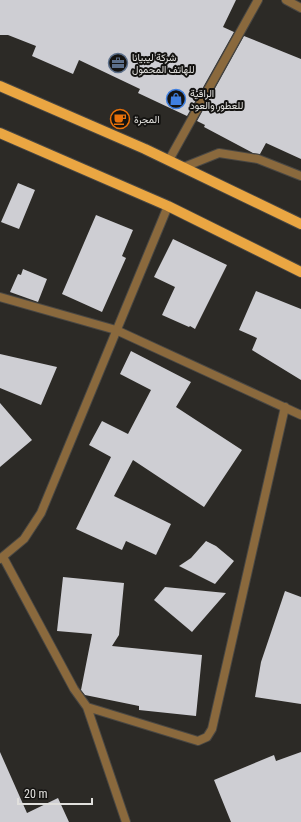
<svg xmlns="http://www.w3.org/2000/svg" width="301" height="822" viewBox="0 0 301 822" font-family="'Roboto Condensed',Vazirmatn,sans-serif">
  <rect width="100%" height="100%" fill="#2c2a26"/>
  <!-- building -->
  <path fill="#ceced3" d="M0 0H236L223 27 234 32 187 116 138 93 140 89 79 60 73 74 32 56 36 46 8 35H0Z
    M244 36 301 59V159L266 143 260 154 253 153 204 127 205 125 197 121Z
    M18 183 35 190 19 229 1 222Z
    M96 215 133 230 122 256 126 258 102 312 62 294Z
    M173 239 227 265 195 329 190 326 189 327 162 315 175 287 154 277Z
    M23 269 47 279 38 302 10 292 18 274 21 275Z
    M256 291 301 309V380L252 350 257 338 239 330Z
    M131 351 191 382 176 407 242 450 204 507 133 460 114 496 171 524 156 555 126 541 122 550 76 529 111 457 89 445 102 421 128 434 151 390 120 374Z
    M0 354 57 367 41 405 0 388Z
    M0 403 32 440 0 467Z
    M206 541 216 546 234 561 215 584 179 566 191 558Z
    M63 577 124 583 119 635 112 646 202 655 196 716 139 710V706L85 695 81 690 92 634 57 631Z
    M165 587 226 593 192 632 154 600Z
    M285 591 301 597V704L255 697 261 662Z
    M0 752 27 813 58 798 69 822H0Z
    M301 752V822H231L214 780 274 755 276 761Z"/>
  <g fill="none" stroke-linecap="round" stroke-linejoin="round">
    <defs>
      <path id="lane" d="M184 167 219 153 258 159 301 176"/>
      <path id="street" d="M286 0 301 8
        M169 160 258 0
        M0 297 116 330 301 415
        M3 557 74 689 87 707 126 822
        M0 559 24 539 41 513 168 206
        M87 707 198 741 207 737 212 729 285 407"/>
      <path id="primary" d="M0 86 145 149 301 224
        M0 133 168 206 301 272"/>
    </defs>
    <!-- lane casing -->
    <use href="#lane" stroke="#494743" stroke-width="10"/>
    <!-- street casing -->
    <use href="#street" stroke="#494743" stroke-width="10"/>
    <!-- primary casing -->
    <use href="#primary" stroke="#494743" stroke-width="12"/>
    <!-- lane -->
    <use href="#lane" stroke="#8a693d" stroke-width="8"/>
    <!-- street -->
    <use href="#street" stroke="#8a693d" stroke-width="8"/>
    <!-- primary -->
    <use href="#primary" stroke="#eaa642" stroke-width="10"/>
  </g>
  <!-- icons -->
  <defs>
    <symbol id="office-ring" viewBox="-11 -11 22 22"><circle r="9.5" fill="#141311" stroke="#5c6f8a" stroke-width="1.5"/><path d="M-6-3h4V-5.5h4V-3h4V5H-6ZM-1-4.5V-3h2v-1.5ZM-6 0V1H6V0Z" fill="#5c6f8a"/></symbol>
    <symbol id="shop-ring" viewBox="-11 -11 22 22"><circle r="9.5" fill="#141311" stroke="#3f7fe0" stroke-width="1.5"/><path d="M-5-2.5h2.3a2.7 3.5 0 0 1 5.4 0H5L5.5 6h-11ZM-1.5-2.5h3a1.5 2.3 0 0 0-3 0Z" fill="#3f7fe0"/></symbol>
    <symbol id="cafe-ring" viewBox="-11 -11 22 22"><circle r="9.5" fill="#141311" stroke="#e8710a" stroke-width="1.5"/><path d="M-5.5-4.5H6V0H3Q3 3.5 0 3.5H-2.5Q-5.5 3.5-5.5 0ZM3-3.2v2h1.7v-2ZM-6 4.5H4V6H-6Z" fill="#e8710a"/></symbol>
  </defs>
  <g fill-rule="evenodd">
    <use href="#office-ring" x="107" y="52" width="22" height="22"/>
    <use href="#shop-ring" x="165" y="88" width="22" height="22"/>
    <use href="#cafe-ring" x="109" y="108" width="22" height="22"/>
  </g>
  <g text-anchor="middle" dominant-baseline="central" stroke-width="4" stroke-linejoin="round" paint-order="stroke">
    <!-- poi labels -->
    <g font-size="10" fill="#e1e0dd" stroke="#141311" text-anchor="start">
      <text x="132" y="57">شركة ليبيانا<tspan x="132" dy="12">للهاتف المحمول</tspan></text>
      <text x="190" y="93">الراقية<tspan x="190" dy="12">للعطور والعود</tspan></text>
      <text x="134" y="119">المجرة</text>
    </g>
  </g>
  <!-- scale -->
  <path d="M18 798v6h74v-6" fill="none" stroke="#e1e0dd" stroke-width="2"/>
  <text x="24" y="798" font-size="12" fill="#e1e0dd" stroke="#141311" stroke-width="3" paint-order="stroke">20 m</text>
</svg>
